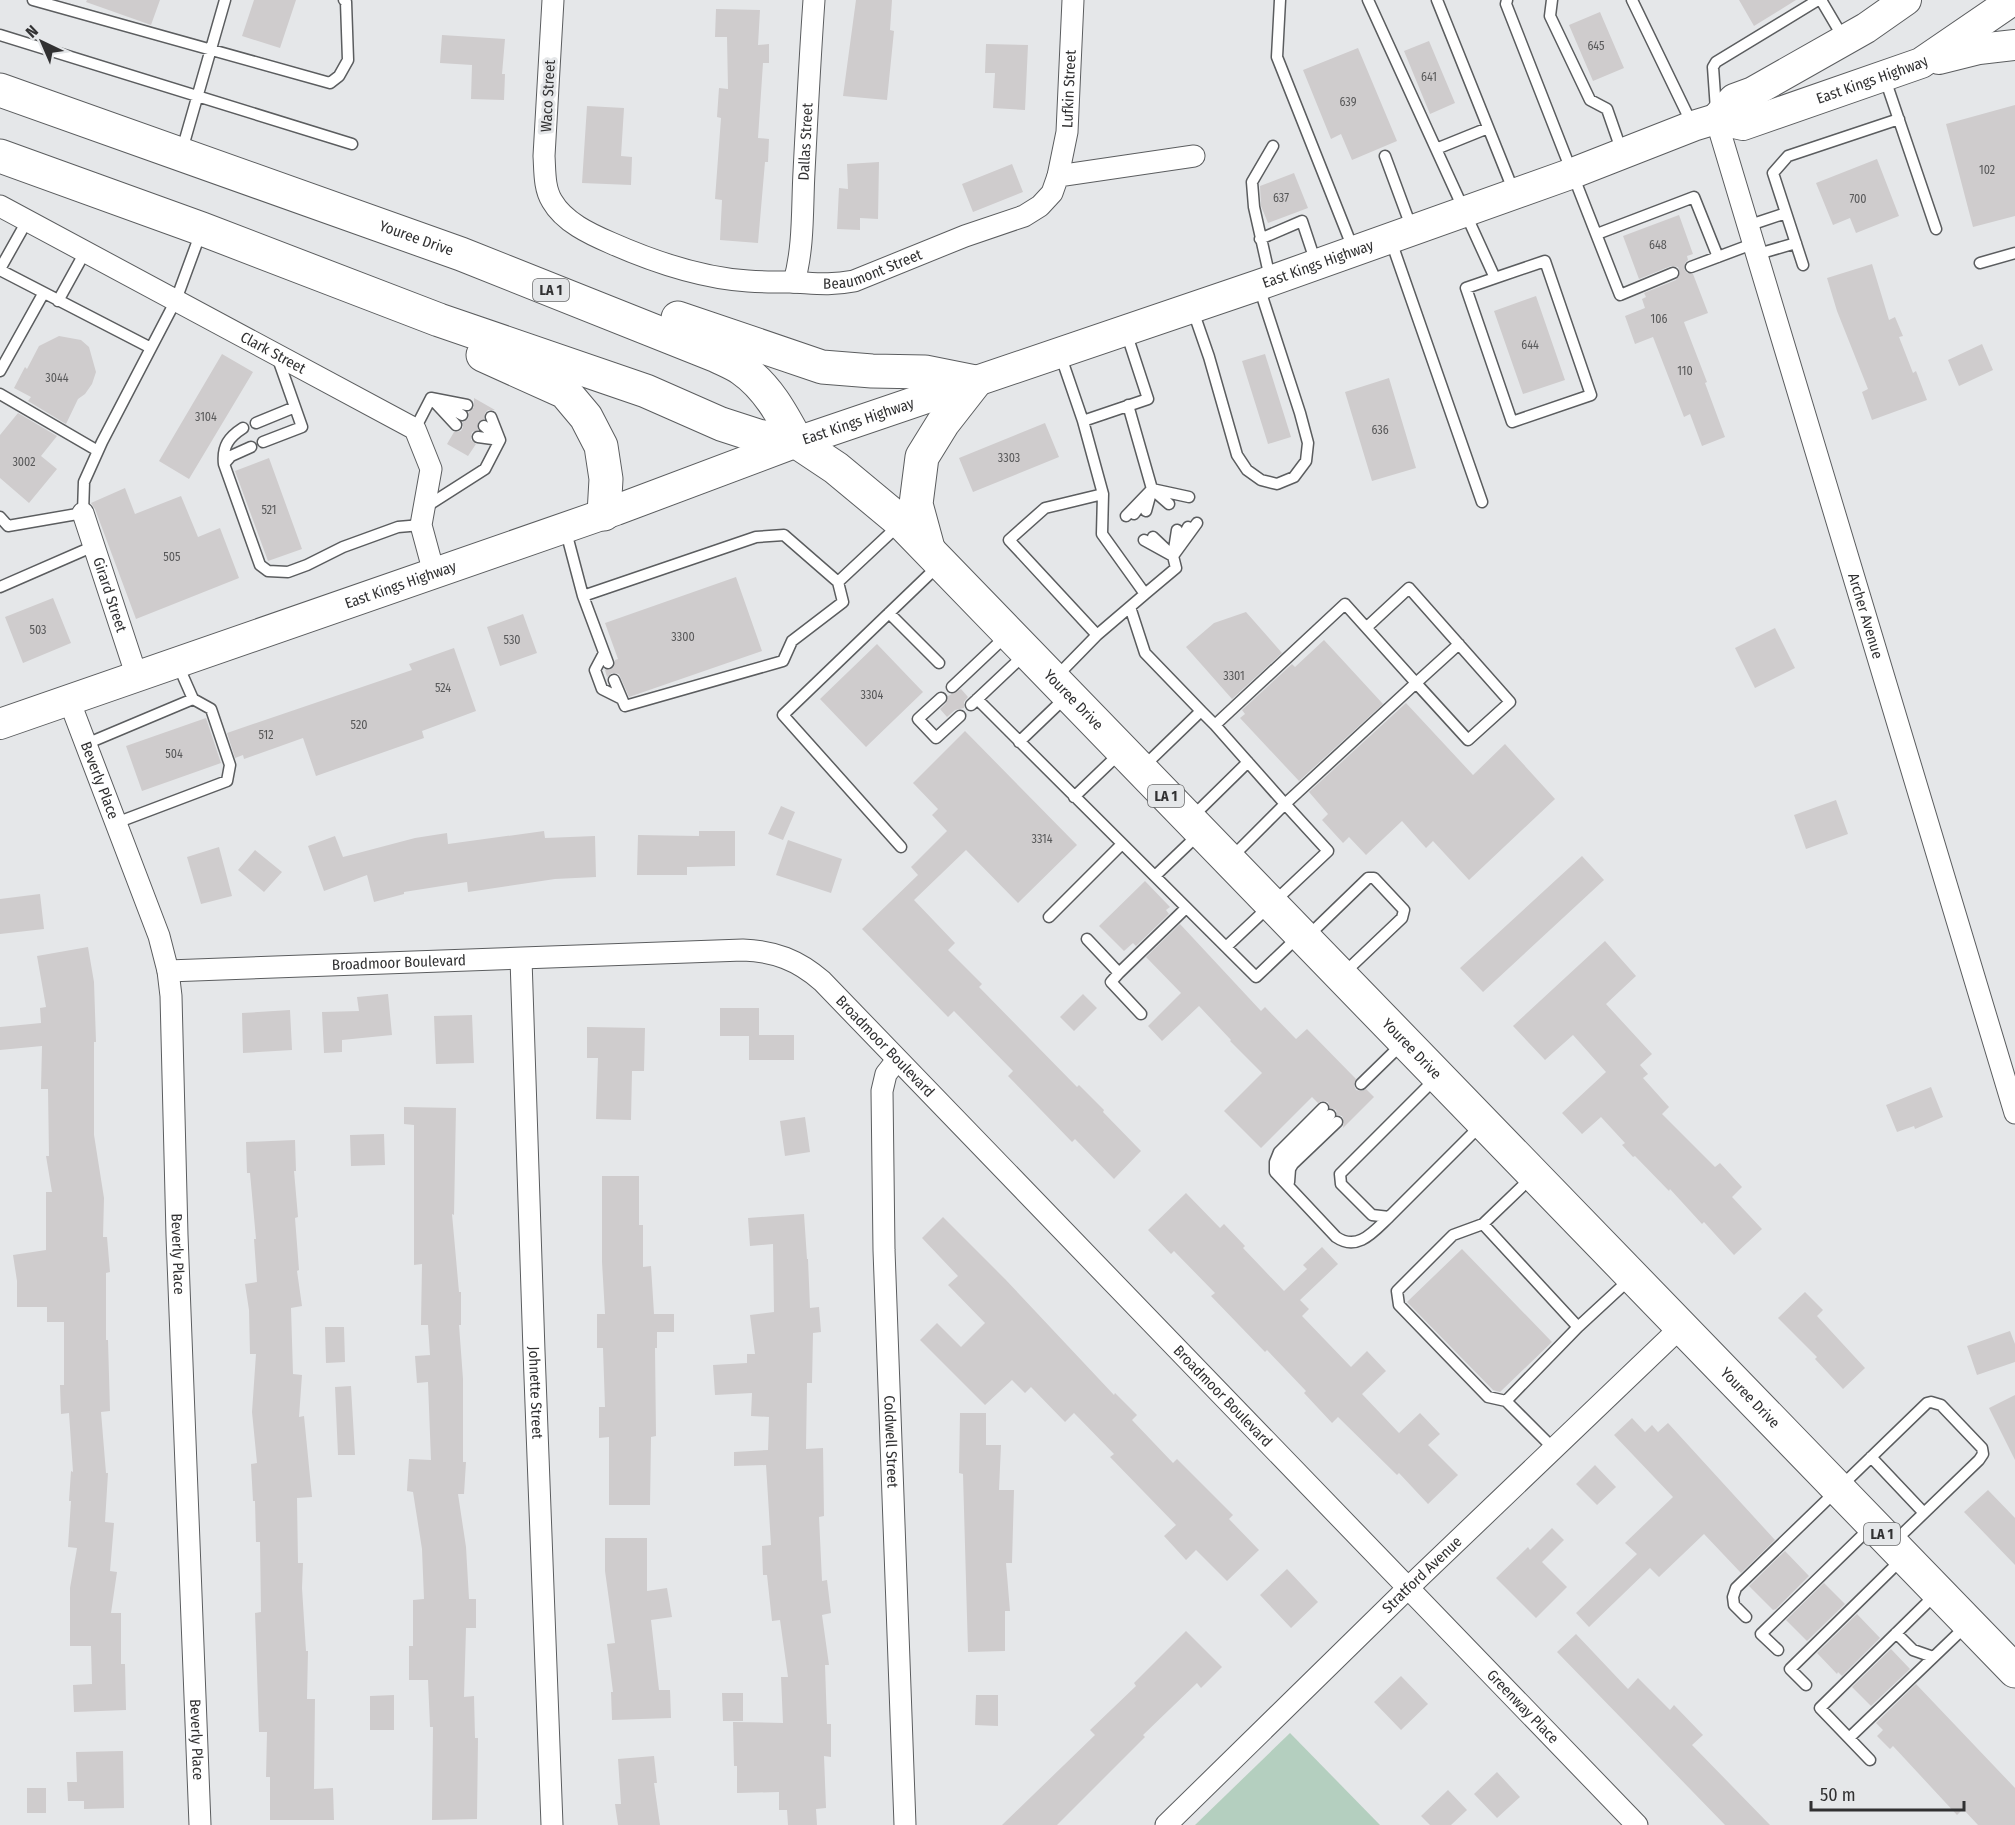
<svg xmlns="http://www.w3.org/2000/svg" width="2015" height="1825" viewBox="0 0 2015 1825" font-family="'Fira Sans Condensed',sans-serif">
  <rect width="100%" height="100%" fill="#e5e7e9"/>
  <!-- green -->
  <path fill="#b4cfbf" d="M1290 1733 1380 1825H1195Z"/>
  <!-- building -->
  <path fill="#cfcccd" d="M87 0H160L151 25 86 2Z
    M254 0H296L280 48 242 36Z
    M856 0H892L890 30 894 31 887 100 843 96Z
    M1739 0H1796L1754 26Z
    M716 9 760 10 758 45 769 44V63H763L758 138 769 139 768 162H765L758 243 720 240 722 200 715 199 721 118 717 117 719 88 728 89 727 37H715Z
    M1600 12 1624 68 1593 81 1569 25Z
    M442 35 505 39 502 74H505L504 100 471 99 472 65 440 63Z
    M1429 41 1455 103 1430 114 1404 51Z
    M986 44 1028 45 1025 110 993 108 995 73H985Z
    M1358 48 1397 141 1352 160 1341 134 1331 139 1303 70Z
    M2015 105V216L1973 227 1946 124Z
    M587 106 624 108 621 156 632 157 631 185 582 183Z
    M1877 159 1899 216 1856 233 1850 218 1833 225 1816 183Z
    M879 162 878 219 860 218V230L837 229 839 188 848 189 847 164Z
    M1012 164 1023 192 973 212 962 184Z
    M1294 173 1308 208 1268 223 1261 206 1260 186Z
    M1679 215 1693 254 1687 256 1688 260 1685 263 1684 269 1687 273 1693 274 1708 313 1684 322 1685 325 1707 382 1705 383 1725 437 1702 446 1690 414 1684 417 1653 337 1635 344 1625 316 1645 308 1642 299 1646 297 1644 293 1676 280 1680 273 1678 267 1671 266 1639 279 1623 236Z
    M1872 264 1889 320 1895 317 1903 336 1899 337 1913 373 1916 371 1927 400 1872 420 1862 392 1868 389 1837 311 1827 278Z
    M1536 296 1565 380 1523 394 1494 311Z
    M59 336 81 340 89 347 96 372 92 384 85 394 78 399 66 424 28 401 31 397 14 388 25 367 27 369 39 346Z
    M1982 344 1993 370 1959 386 1948 360Z
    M222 354 253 372 189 479 159 461Z
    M1265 354 1291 437 1268 444 1242 361Z
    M1389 378 1416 468 1372 481 1345 392Z
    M474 398 495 410H488L485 413 484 419 478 422V430L472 432 471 437V440L476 444 468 456 447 444 454 432 461 431 463 427V422L468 419 469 412 474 407Z
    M18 413 57 436 41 456 57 469 29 503 0 478V435Z
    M1045 423 1059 457 973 492 959 458Z
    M269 458 302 549 268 561 235 471Z
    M125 488 135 514 181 496 198 537 220 528 239 578 136 619 95 509 91 503Z
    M736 577 762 651 629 697 619 674 612 673 607 677 605 670 613 668 615 660 618 659 605 623Z
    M53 598 71 643 23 663 5 617Z
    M1246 612 1282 653 1232 699 1186 647 1214 623Z
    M523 614 537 653 500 666 487 627Z
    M1775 628 1795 668 1755 688 1735 648Z
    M1324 640 1383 704 1299 781 1240 718 1245 714 1242 710 1292 664 1295 667Z
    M877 644 923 692 866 747 820 699Z
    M454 648 476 711 422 731 424 738 316 776 303 738 244 759 243 755 235 758 227 733 412 670 409 664Z
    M961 689 968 697 964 702V708L955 710 947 717 940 709 946 703 948 696Z
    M1406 703 1473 775 1505 744 1555 799 1469 880 1433 841 1426 848 1402 821 1366 855 1349 837 1343 843 1322 820 1328 814 1309 792Z
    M206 718 221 763 142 791 126 746Z
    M965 731 1077 845 1018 903 966 850 914 900 955 943 948 950 982 984 979 987 1077 1087 1079 1085 1104 1110 1103 1112 1141 1151 1114 1179 1075 1139 1072 1142 1008 1076 1013 1071 954 1011 948 1017 862 929 918 875 911 867 947 831 932 815 938 809 913 783Z
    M1836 800 1848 834 1806 849 1794 815Z
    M781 806 795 812 783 840 768 834Z
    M544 831 545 838 595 836 596 877 555 879 468 892 467 882 404 892V894L374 902 367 875 324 891 308 846 335 836 343 857 415 838 447 833 448 844Z
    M699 831H735V866L687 867V875H637L638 835 699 836Z
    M788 840 842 859 831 893 776 875Z
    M219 847 232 896 201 904 187 857Z
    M255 850 282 872 264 892 238 870Z
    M1582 856 1604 880 1483 992 1460 968Z
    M1145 881 1170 907 1166 910 1169 914 1136 946 1133 943 1124 951 1099 926Z
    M40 894 44 929 0 934V899Z
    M1180 924 1261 1011 1265 1007 1296 1039 1307 1029 1356 1079 1354 1085 1356 1090 1362 1091 1366 1089 1374 1097 1343 1128 1344 1121 1342 1116 1337 1115 1336 1110 1330 1108 1328 1102 1322 1101 1318 1103 1312 1097 1261 1148 1224 1111 1262 1073 1230 1041 1231 1040 1199 1006 1162 1041 1148 1026 1181 993 1146 957Z
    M1605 941 1636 976 1606 1004 1652 1054 1640 1065 1648 1074 1643 1078 1669 1107 1662 1114 1715 1167 1720 1163 1742 1187 1732 1197 1762 1229 1734 1255 1704 1222 1702 1224 1670 1189 1669 1191 1635 1156 1633 1157 1622 1145 1625 1143 1601 1117 1582 1134 1562 1113 1606 1072 1573 1035 1545 1060 1513 1026Z
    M88 947 94 982 96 1042H94V1135L104 1198 103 1237H107L110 1272 106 1273V1340H108L110 1411 101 1412 106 1473H108L105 1522 114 1523 110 1571 117 1572 111 1613H121V1664H125L126 1710 74 1712 73 1685 92 1684 91 1646H70V1588L77 1548 68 1547 71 1501H69L71 1471 73 1472 69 1413 61 1414 60 1385H64V1322H47V1307H17V1281L13 1255 46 1250V1192H52L46 1156H49L48 1089H41L42 1046 0 1050V1027L41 1023 40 1008 46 1007 37 956Z
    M388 994 392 1035 342 1040V1052L324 1053 322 1012 359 1011 357 997Z
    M1083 994 1097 1008 1074 1031 1060 1017Z
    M720 1008H759V1035H794V1060H749V1036H720Z
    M290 1010 292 1050 243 1053 242 1013Z
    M472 1015 474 1063 436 1064 434 1016Z
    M587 1027 645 1028 644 1071H632L631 1120 596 1119 598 1058H587Z
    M1931 1087 1943 1117 1915 1129 1914 1126 1897 1132 1886 1105Z
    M404 1107 456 1108 454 1215 452 1214 459 1292H461V1325H459L463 1379V1462H466L464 1494H458L466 1547 469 1599H476V1628H466L464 1697 474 1696 475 1738H478L477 1819 432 1820 433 1727H430L428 1680H409V1646H413V1600L424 1599 422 1549 413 1492 407 1491 409 1459 431 1460 428 1382 417 1383 415 1356 430 1355 428 1325H421L422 1264 414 1265V1125L404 1124Z
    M805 1117 810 1152 785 1156 780 1121Z
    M384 1134 385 1165 351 1166 350 1135Z
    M295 1140 296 1171H294L298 1217 295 1218 299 1270 297 1271 302 1306 291 1308 293 1374 302 1375 299 1417 304 1416 312 1497 297 1498 298 1563H303L302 1588 306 1651H308L307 1699H315L314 1789 333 1788 334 1820H270V1777H266L267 1732H259L255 1613 261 1612 260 1542H256L255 1501H253L251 1464 257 1463 252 1412 256 1354H250L249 1310 245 1284 257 1282 254 1239H256L250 1173H247L246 1142Z
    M602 1176H639V1225H643V1267L651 1266 654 1314H674V1332H657V1348H655L656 1436 651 1437 650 1505H609V1437L599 1438V1407H605L603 1348H597V1314H605L602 1262Z
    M1186 1193 1220 1228 1224 1224 1245 1246 1243 1248 1284 1291 1307 1269 1303 1265 1322 1247 1338 1264 1300 1300 1309 1309 1302 1316 1351 1367 1367 1351 1386 1371 1362 1394 1399 1433 1420 1413 1440 1434 1428 1445 1458 1475 1428 1504 1399 1473 1397 1475 1338 1417 1332 1423 1304 1393 1306 1391 1267 1350 1265 1352 1211 1296 1215 1293 1174 1251 1171 1254 1148 1230Z
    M804 1214 807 1259H808L810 1308 819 1307 821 1332 813 1333 812 1383H807L806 1449 823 1448 824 1516 819 1517 822 1581 827 1580 831 1613 822 1615 829 1665H825L827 1724H831V1757L824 1756 826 1808 816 1809 817 1825H788L787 1810H779V1792L737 1793V1766H734L733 1722 783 1723 781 1677H788L780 1620 772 1621 767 1575H763L762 1546 771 1545 766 1465 734 1466V1452L768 1450 769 1417 751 1416 752 1393 715 1395 713 1365 747 1363V1354H755L750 1315 774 1312 773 1244 750 1246 748 1218Z
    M943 1217 1005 1279 1114 1395 1115 1393 1137 1415 1132 1420 1173 1463 1177 1459 1233 1515 1229 1519 1259 1550 1227 1581 1196 1550 1186 1560 1164 1536 1176 1525 1110 1457 1114 1454 1074 1413 1065 1422 1031 1387 1025 1393 1012 1380 985 1405 920 1340 937 1323 961 1347 985 1323 948 1285 958 1276 922 1238Z
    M1462 1249 1552 1342 1500 1392 1493 1390 1407 1302Z
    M1805 1292 1823 1310 1817 1316 1865 1368 1843 1389 1815 1359 1817 1357 1778 1318Z
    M325 1327H344L345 1362 326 1363Z
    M2010 1331 2015 1344V1362L1977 1375 1967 1346Z
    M351 1386 355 1455H338L335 1387Z
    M2015 1395V1460L1989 1408Z
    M960 1413H986V1445H1001L999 1490H1014L1012 1563H1006L1010 1611H1005V1651L968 1652 963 1474 959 1473Z
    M1632 1418 1645 1432 1652 1425 1658 1432 1668 1423 1775 1540 1741 1573 1704 1534 1659 1577 1650 1568 1589 1627 1576 1613 1637 1554 1625 1543 1673 1497 1614 1435Z
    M1595 1465 1616 1487 1597 1505 1576 1484Z
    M1988 1490 2015 1518V1565L1964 1512Z
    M1552 1528 1564 1540 1542 1562 1567 1587 1536 1618 1496 1578 1528 1547 1530 1550Z
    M605 1538H647V1591L667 1588 672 1617 651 1620 659 1690H670L671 1718 612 1720 611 1692H613L607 1644 615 1643 605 1571Z
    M1785 1551 1809 1576 1776 1609 1773 1610 1749 1586Z
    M1287 1569 1318 1602 1291 1628 1260 1595Z
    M1824 1583 1845 1604 1807 1641 1786 1620Z
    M1857 1614 1880 1638 1842 1676 1838 1672 1837 1674 1817 1653Z
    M1186 1631 1222 1667 1201 1688 1197 1683 1143 1735 1145 1737 1057 1825H1002L1095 1735 1090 1730 1136 1686 1134 1683Z
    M1576 1634 1628 1689 1638 1678 1670 1710 1674 1705 1703 1735 1692 1745 1770 1825H1725L1557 1652Z
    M1891 1649 1910 1669 1871 1706 1852 1687Z
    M1401 1676 1428 1704 1401 1730 1374 1702Z
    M1916 1684 2015 1788V1825H1978L1963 1809 1957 1815 1893 1746 1890 1749 1877 1736 1883 1730 1876 1723Z
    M722 1693H743V1721H723Z
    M394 1695V1730H370V1696Z
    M976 1695H998V1726L975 1725Z
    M123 1751 124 1808 84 1809V1801H68L67 1782H77L76 1752Z
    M654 1756 657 1783H654L660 1825H618L615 1804H621L618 1759Z
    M1497 1772 1520 1797 1497 1818 1474 1794Z
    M27 1788H46V1813H27Z
    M1448 1790 1467 1810 1451 1825H1430L1421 1816Z"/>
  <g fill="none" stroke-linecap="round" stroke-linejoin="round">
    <defs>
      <path id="lane" d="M33 0 330 83 339 76 348 60 346 2 344 0
        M1280 0 1277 57 1354 251
        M1368 0 1495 278 1466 288 1512 422 1591 395 1545 261 1495 278
        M1437 0 1514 192
        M1507 0 1506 4 1620 295 1673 273
        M1552 0 1550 16 1590 100 1607 109 1622 152
        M1632 0 1692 124
        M1821 0 1844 39
        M0 35 352 144
        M1885 79 1936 229
        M1716 110 1713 67 1716 62 1818 0
        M1436 149 1488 128
        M182 150 225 0
        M1385 156 1412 229
        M1750 225 1786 213
        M1597 234 1694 197 1718 257
        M1260 239 1302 221 1316 263
        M1391 241 1482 502
        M1758 254 1796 243
        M1980 263 2015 253
        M1803 265 1773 173 1788 156 1899 119
        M1691 267 1755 243
        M0 269 27 221
        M0 270 151 348
        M1270 278 1254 207 1252 182 1273 146
        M58 301 85 252
        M1192 308 1209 357 1237 455 1247 470 1261 480 1277 484 1294 477 1306 461 1308 443 1300 413 1259 287
        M1060 354 1083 421 1148 399 1126 332
        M0 371 43 294
        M0 394 98 451
        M431 398 456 425
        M431 398 467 405
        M439 402 462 415
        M1128 405 1152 489
        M256 423 295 407
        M484 426 498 438
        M243 428C229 437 222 446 224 464L260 565 268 571 288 572 307 565 343 547 398 527 421 525
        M415 429 431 398
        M478 437 500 440
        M263 442 302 427 277 356
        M224 464 231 456 251 447
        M1153 490 1169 504
        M424 508 485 469 500 440 491 417
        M1146 511 1152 489 1189 497
        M1126 516 1152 489 1134 514
        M0 517 8 526 83 513 84 482 102 442 176 300 201 232
        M1188 527 1173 556 1197 523
        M565 528 583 596 608 663
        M1144 540 1173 556 1153 537
        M0 587 94 546
        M1145 594 1176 568 1173 556 1177 530
        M583 596 756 537 784 535 838 582
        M1130 607 1145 653 1201 711 1143 767
        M889 613 939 663
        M1367 627 1409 588 1510 702 1468 740 1416 683 1459 644
        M1097 635 1009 540 1045 508 1103 494
        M604 653 595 670 602 689 622 699
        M1056 677 1097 635 1145 594 1102 534 1103 494 1083 421
        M614 680 625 706 783 661 792 641 843 602 838 582 899 525
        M952 687 1006 636
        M941 698 918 719 936 738 960 716
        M977 699 1256 977 1299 936
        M971 705 1025 654
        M1201 711 1215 725 1345 604 1416 683 1285 804 1328 851 1226 947
        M1215 725 1285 804 1232 857
        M1019 742 1067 696
        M86 744 193 699
        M1074 797 1120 753
        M1192 817 1248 762
        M116 823 227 781 230 765 211 709 193 699 178 665
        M901 847 783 715 938 566
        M1155 876 1200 833
        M1049 917 1122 844
        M1308 936 1368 878H1374L1404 910 1402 918 1343 974
        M1087 939 1119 973 1186 908
        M1119 973 1111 982 1141 1014
        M1436 1078 1340 1174 1341 1184 1372 1215 1389 1217 1481 1125
        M1361 1084 1402 1044
        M1323 1108 1279 1152 1275 1162V1172L1336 1237C1358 1252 1374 1231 1389 1217
        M1532 1177 1483 1224 1578 1327 1630 1279
        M1287 1182 1283 1167 1285 1159 1330 1115
        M1289 1182 1290 1169 1293 1164 1337 1122
        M1483 1224 1453 1235 1397 1291 1399 1305 1488 1397 1506 1401 1578 1327
        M1506 1401 1554 1449
        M1871 1457 1924 1513
        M1746 1617 1734 1605 1733 1597 1736 1588 1927 1403 1931 1402 1941 1405 1982 1448 1983 1454 1979 1460 1895 1541
        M1896 1633 1913 1650 1933 1657
        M1778 1650 1761 1634 1871 1527
        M1806 1685 1790 1669 1902 1559
        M1849 1738 1966 1626
        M1870 1760 1820 1708 1936 1594"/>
      <g id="street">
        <path id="s1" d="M553 0 544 156C545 171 544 188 552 201 564 222 590 234 611 243 654 262 701 278 748 281 762 282 776 282 790 282 814 283 828 286 854 281L965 236 1024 216 1040 206 1052 193 1058 176 1194 156"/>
        <path id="s2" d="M1716 119 2015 1113"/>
        <path id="s3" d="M1058 176 1067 132 1073 0"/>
        <path id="s4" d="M0 206 415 429 431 469 421 525 434 573"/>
        <path id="s5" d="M794 282C804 247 802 208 804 172 807 114 810 57 814 0"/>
        <path id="s6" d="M83 513 137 677"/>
        <path id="s7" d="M69 700 159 936 168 971 171 996 177 1235 200 1825"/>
        <path id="s8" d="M521 959 534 1351 552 1825"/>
        <path id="s9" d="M168 971 743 950C774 951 798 960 822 981L1637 1825"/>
        <path id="s10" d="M897 1060 886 1074 882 1091 884 1250 905 1825"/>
        <path id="s11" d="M1166 1825 1408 1588 1681 1327"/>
      </g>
      <g id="secondary">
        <path d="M1939 59 1979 49 2015 45"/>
        <path d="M1716 119 1734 99 1753 92 1866 28 1906 0"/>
        <path id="s12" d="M0 724 616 510 797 442 1259 285 1573 173 1693 126 1716 119 1743 125 1921 63 2013 0"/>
      </g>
      <g id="primary">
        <path id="s13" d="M0 90 461 254 717 356C725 360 735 364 742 369 768 387 783 416 797 442"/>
        <path id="s14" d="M0 156 202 229 439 320 646 391 721 424 758 436 797 442 836 468 901 522 2015 1671"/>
        <path d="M678 318 822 367 872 371 925 372 975 382 943 423 922 457 916 504 928 548"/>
        <path d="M483 355 565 392 586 417 601 446 606 479 604 514"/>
      </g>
    </defs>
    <!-- lane casing -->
    <use href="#lane" stroke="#5b5d5f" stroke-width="13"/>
    <!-- street casing -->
    <use href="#street" stroke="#5b5d5f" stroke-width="23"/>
    <!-- secondary casing -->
    <use href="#secondary" stroke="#5b5d5f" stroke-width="32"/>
    <!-- primary casing -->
    <use href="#primary" stroke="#5b5d5f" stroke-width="35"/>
    <!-- lane -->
    <use href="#lane" stroke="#fff" stroke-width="10"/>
    <!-- street -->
    <use href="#street" stroke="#fff" stroke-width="21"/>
    <!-- secondary -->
    <use href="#secondary" stroke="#fff" stroke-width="30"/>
    <!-- primary -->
    <use href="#primary" stroke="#fff" stroke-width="33"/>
  </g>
  <g text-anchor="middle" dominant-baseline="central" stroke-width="6" stroke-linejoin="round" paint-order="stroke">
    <!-- number labels -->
    <g font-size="12" fill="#585859">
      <text x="1596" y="46">645</text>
      <text x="1429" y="77">641</text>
      <text x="1348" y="102">639</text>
      <text x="1987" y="170">102</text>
      <text x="1281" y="198">637</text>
      <text x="1858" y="199">700</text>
      <text x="1658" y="245">648</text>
      <text x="1659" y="319">106</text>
      <text x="1530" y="345">644</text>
      <text x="1685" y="371">110</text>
      <text x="57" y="378">3044</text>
      <text x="206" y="417">3104</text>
      <text x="1380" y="430">636</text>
      <text x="1009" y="458">3303</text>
      <text x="24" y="462">3002</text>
      <text x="269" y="510">521</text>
      <text x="172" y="557">505</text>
      <text x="38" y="630">503</text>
      <text x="683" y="637">3300</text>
      <text x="512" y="640">530</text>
      <text x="1234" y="676">3301</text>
      <text x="443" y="688">524</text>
      <text x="872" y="695">3304</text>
      <text x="359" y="725">520</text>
      <text x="266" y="735">512</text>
      <text x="174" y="754">504</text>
      <text x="1042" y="839">3314</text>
    </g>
    <!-- shield labels -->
    <g fill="#e5e7e9" stroke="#676869" stroke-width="1.5">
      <rect x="533" y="279" width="36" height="22" rx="4.5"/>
      <rect x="1148" y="785" width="36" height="22" rx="4.5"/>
      <rect x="1864" y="1523" width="36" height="22" rx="4.5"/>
    </g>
    <g font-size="14" font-weight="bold" fill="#313132">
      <text x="551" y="290">LA 1</text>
      <text x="1166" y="796">LA 1</text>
      <text x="1882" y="1534">LA 1</text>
    </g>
    <!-- street labels -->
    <g font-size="15" fill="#313132" stroke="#e5e7e9">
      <text stroke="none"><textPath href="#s12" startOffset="1984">East Kings Highway</textPath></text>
      <text stroke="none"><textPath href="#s3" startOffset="88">Lufkin Street</textPath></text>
      <text transform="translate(548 96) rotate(-87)">Waco Street</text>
      <text stroke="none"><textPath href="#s5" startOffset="141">Dallas Street</textPath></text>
      <text stroke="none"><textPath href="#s13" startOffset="442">Youree Drive</textPath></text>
      <text stroke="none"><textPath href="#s12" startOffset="1396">East Kings Highway</textPath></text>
      <text stroke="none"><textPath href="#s1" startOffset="546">Beaumont Street</textPath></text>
      <text stroke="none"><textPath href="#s4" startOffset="310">Clark Street</textPath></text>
      <text stroke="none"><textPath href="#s12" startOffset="910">East Kings Highway</textPath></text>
      <text stroke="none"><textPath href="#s12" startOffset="424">East Kings Highway</textPath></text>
      <text stroke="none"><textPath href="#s6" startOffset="86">Girard Street</textPath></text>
      <text stroke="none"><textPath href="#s2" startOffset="519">Archer Avenue</textPath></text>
      <text stroke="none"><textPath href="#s14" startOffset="1227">Youree Drive</textPath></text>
      <text stroke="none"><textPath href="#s7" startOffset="86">Beverly Place</textPath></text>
      <text stroke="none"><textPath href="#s9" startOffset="231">Broadmoor Boulevard</textPath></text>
      <text stroke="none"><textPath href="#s9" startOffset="753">Broadmoor Boulevard</textPath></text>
      <text stroke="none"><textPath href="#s14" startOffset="1713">Youree Drive</textPath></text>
      <text stroke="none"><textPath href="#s7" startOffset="572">Beverly Place</textPath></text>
      <text stroke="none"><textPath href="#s8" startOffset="434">Johnette Street</textPath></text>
      <text stroke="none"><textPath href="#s9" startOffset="1239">Broadmoor Boulevard</textPath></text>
      <text stroke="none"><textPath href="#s14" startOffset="2199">Youree Drive</textPath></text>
      <text stroke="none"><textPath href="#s10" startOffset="386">Coldwell Street</textPath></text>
      <text stroke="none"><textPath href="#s11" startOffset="358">Stratford Avenue</textPath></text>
      <text stroke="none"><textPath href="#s9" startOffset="1671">Greenway Place</textPath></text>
      <text stroke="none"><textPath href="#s7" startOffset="1058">Beverly Place</textPath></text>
    </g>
  </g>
  <!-- north arrow -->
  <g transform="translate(42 42) rotate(316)" stroke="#e5e7e9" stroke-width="4.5" paint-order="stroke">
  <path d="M0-4.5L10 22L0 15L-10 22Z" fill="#313132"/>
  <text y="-9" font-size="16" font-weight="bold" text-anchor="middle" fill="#313132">N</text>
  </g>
  <!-- scale -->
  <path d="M1811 1801v9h153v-9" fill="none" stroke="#313132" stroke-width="3"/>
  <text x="1820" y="1801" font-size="18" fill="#313132" stroke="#e5e7e9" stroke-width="4.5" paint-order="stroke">50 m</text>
</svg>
